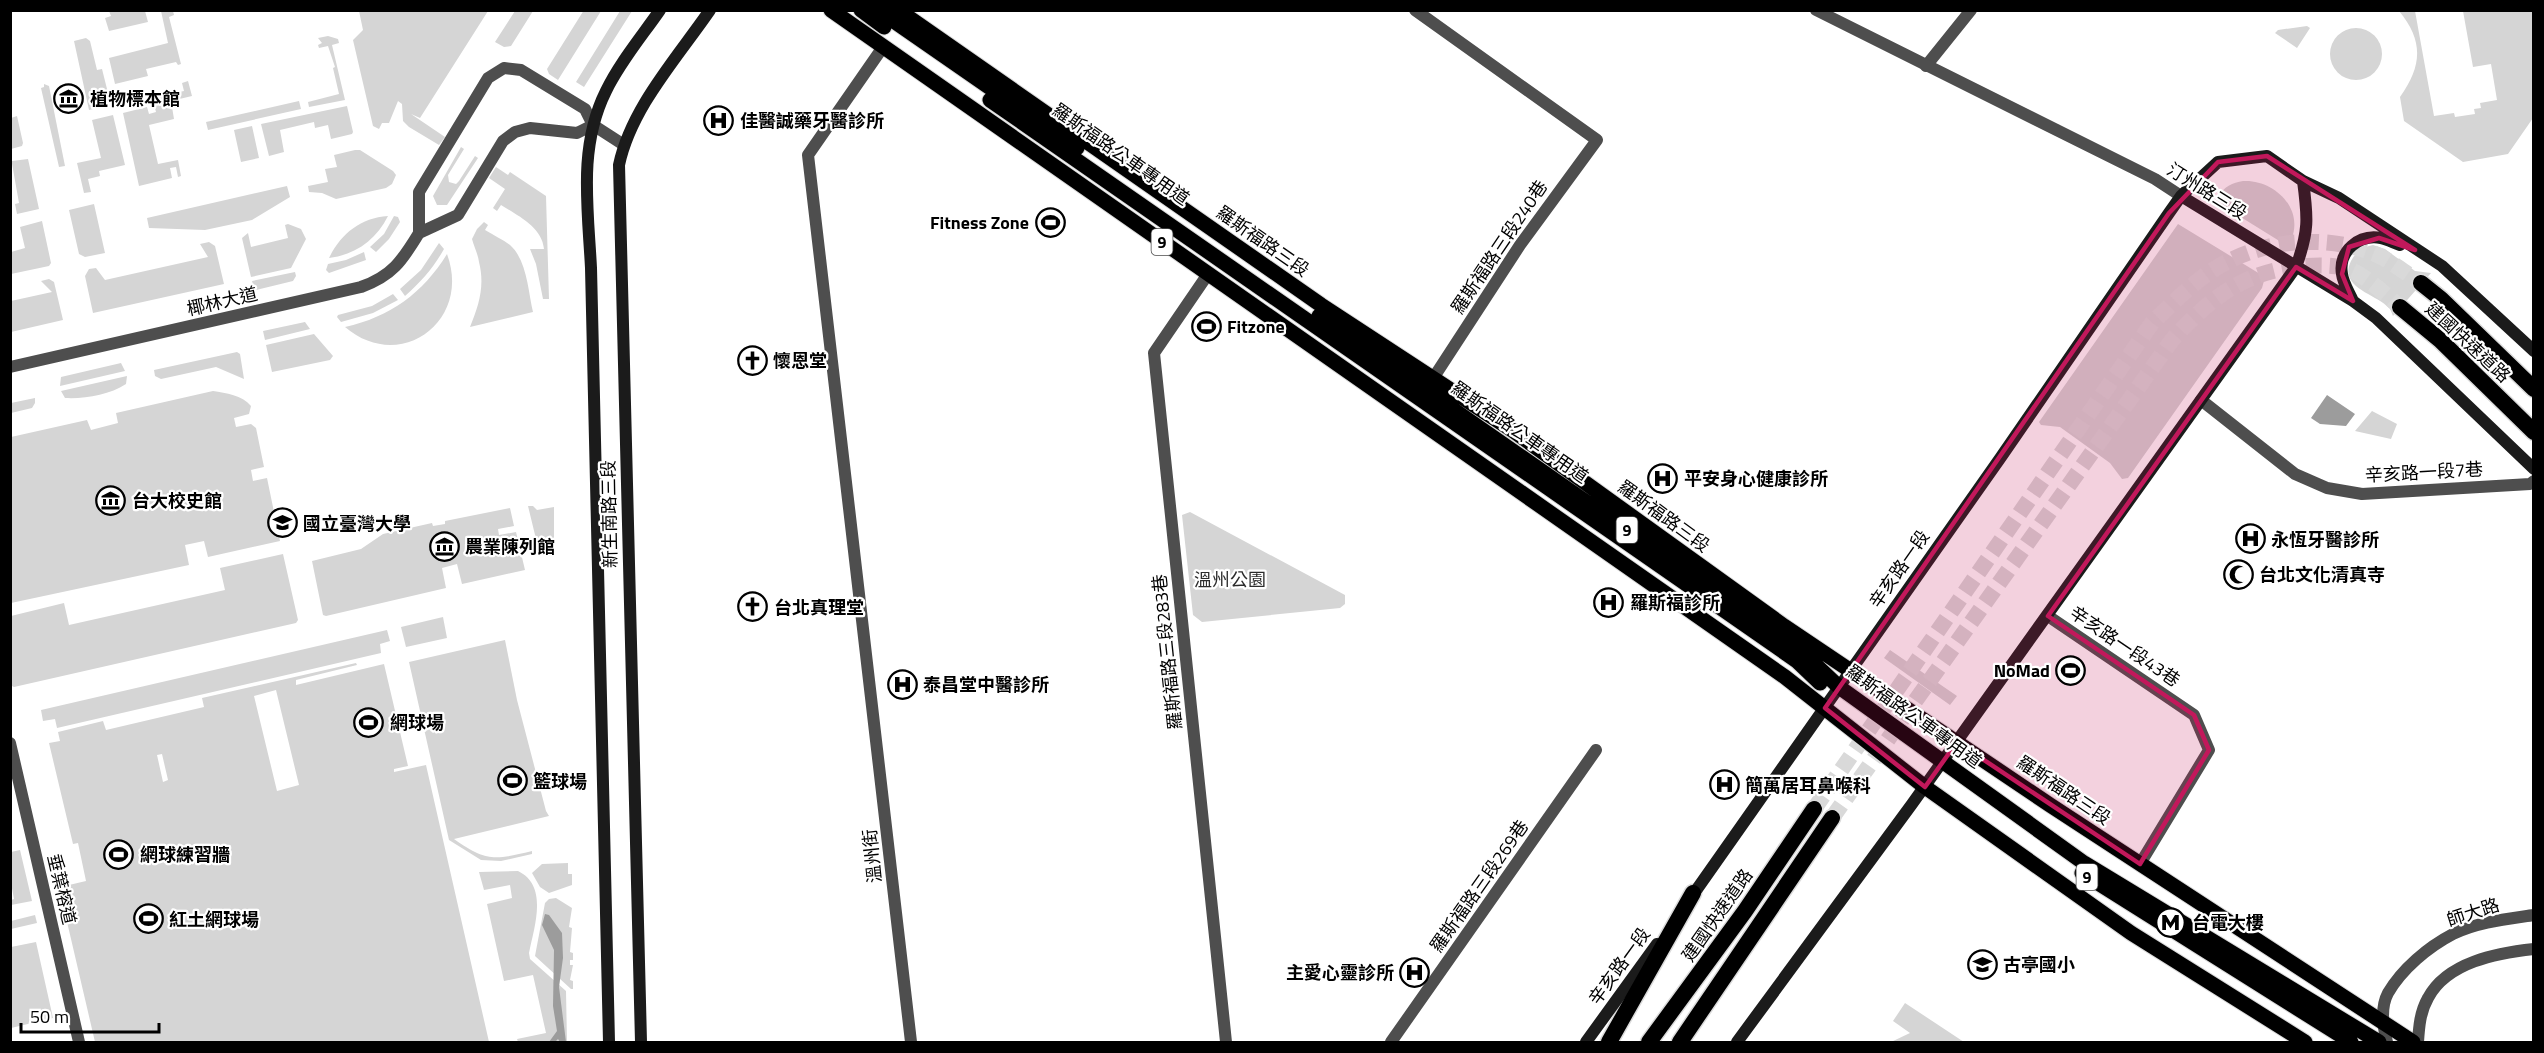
<svg xmlns="http://www.w3.org/2000/svg" width="2544" height="1053" viewBox="0 0 2544 1053" font-family="'Titillium Web','Noto Sans TC',sans-serif">
  <rect width="100%" height="100%" fill="#fff"/>
  <!-- green -->
  <path fill="#d5d5d5" fill-rule="evenodd" d="M584 10 601 11 558 80 549 74 547 69Z
    M109 11H145L148 22 109 31 105 18 111 16Z
    M161 11H173L174 15 169 17 181 64 178 65 176 62 146 69 148 76 115 84 109 58 168 43Z
    M359 11H488L420 118 411 114 445 137 439 145 409 127 403 121 402 104 398 101 389 123H382L379 129 373 126 353 40 363 30Z
    M515 11H533L511 46 504 47 495 42Z
    M620 11H632L584 87 576 82Z
    M2399 11H2415L2434 116 2454 113 2455 117 2475 114 2474 109 2481 108 2480 103 2497 100 2491 64 2473 67 2463 11H2533V118L2508 154 2463 162 2404 121 2400 97C2422 66 2424 41 2399 11Z
    M2307 26 2310 28 2297 48 2275 33 2278 30Z
    M2330 54a26 26 0 1 1 52 0a26 26 0 1 1-52 0Z
    M328 36 338 39 339 43 332 45 345 100 309 107 308 102 339 94 333 68 335 67 328 46 319 48 318 45 322 43 318 38Z
    M86 38 90 41 97 70 102 69 111 105 89 110 74 41Z
    M188 81 192 96 171 101 174 119 149 125 158 164 178 160 181 176 178 177 176 167 170 168 172 178 139 186 123 113 147 107 149 114 156 112 154 104 157 103 156 97 184 91 182 83Z
    M44 84 49 86 65 166 59 167 41 88 44 87Z
    M299 101 301 109 208 130 206 122Z
    M347 106 353 132 352 134 331 139 328 125 315 128 314 122 280 130 284 152 269 156 261 124Z
    M113 115 125 165 99 171 100 176 88 179 91 192 84 193 77 163 101 158 92 120Z
    M17 116 23 143 22 146 11 149V118Z
    M252 126 259 158 241 162 234 130Z
    M461 147 464 149 448 175 449 182 456 184 459 181 475 156 478 158 447 205H437L433 196Z
    M355 150H360L393 171 396 175 392 184 386 188 336 199 322 193 309 192 308 186 328 182 325 169 337 167 334 155Z
    M11 158 12 161 28 159 39 209 17 214 15 204 19 203Z
    M496 167 508 175 510 172 546 196 549 299H543L536 264 530 249H544C542 227 518 216 501 205L497 211 493 208 505 189 489 178Z
    M2243 181C2273 179 2305 208 2291 240L2281 242 2223 206 2219 197C2223 186 2233 183 2243 181Z
    M287 186 290 197 252 220 205 230 149 228 147 218Z
    M94 204 105 253 85 257 79 254 69 210Z
    M388 216C376 240 355 255 329 258 341 234 360 218 388 216Z
    M394 216 398 217 400 222 389 239 376 252 370 247 384 234Z
    M42 221 51 263 49 266 11 274V252L25 248 20 227Z
    M484 222 488 225 485 230C493 235 502 239 510 245 527 260 528 291 533 312L470 327C479 305 485 286 479 262 478 254 474 247 472 239L477 229Z
    M288 224 301 229 306 239 291 268 251 277 242 238 248 233 251 247 288 238 285 225Z
    M2178 224 2265 277 2262 288 2128 478 2122 479 2110 463 2060 427 2041 425 2039 422Z
    M209 242 215 246 224 284 93 313 85 276 89 269 96 268 105 280 208 257 200 244Z
    M439 243 444 249C434 267 421 282 405 296L400 289 421 270Z
    M2373 245 2385 249 2415 271 2431 273 2393 316C2393 316 2390 308 2389 308 2377 294 2338 288 2351 261 2356 251 2363 247 2373 245Z
    M364 252 366 260 329 273 326 270 328 264 346 260Z
    M447 254C472 321 400 374 345 327 390 317 423 293 447 254Z
    M295 272 296 276 293 281 256 290 254 288 252 281Z
    M49 279 54 282 63 320 11 332V301L52 292 41 281Z
    M393 294 398 300 373 313 341 322 337 317 338 315 372 306Z
    M305 322 310 329 265 340 263 331Z
    M314 334 333 356 330 360 272 372 266 345Z
    M237 352 240 354 244 379 216 367 161 379 155 376 154 370Z
    M121 363 125 371 60 386 61 377Z
    M127 376 126 384C109 395 85 399 65 398L61 391Z
    M213 391C226 393 242 395 251 406L249 414 234 418 236 427 251 424 256 428 264 467 251 470 253 481 267 478 280 541 208 557 204 541 185 545 189 565 11 603V437L87 420 91 430 118 423 116 413Z
    M35 398V403L32 408 11 413V403Z
    M2372 411 2397 424 2391 439 2355 431Z
    M528 506H533L537 510 554 507V539H536Z
    M510 508 514 526 498 529 499 535 516 532 525 570 462 584 457 564 442 568 446 588 326 616 323 615 312 561 361 549 383 534 432 523 433 526 445 524V521Z
    M1190 512 1345 595V604L1340 608 1202 622 1193 615 1182 515Z
    M283 554 298 620 296 623 14 687 12 686 11 616 64 603 69 625 225 590 220 568Z
    M443 617 447 638 406 647 401 627Z
    M387 630 390 641 380 644 381 653 57 728 55 719 43 721 41 710Z
    M505 640 517 700 546 811 549 816 454 839C487 862 494 860 532 851V854L501 861 481 860 449 840 409 662Z
    M1890 650 1957 696 1950 705 1884 658Z
    M356 663 357 665 296 680V685L384 664 408 766 394 769V772L426 765 489 1042H95L54 866 64 863 69 885 86 881 78 843 73 844 49 743 60 741 58 732 103 721 106 730 204 707 202 698ZM276 690 299 785 277 791 254 696ZM162 754 168 780 163 782 157 755Z
    M20 850 32 901 11 905V900L14 899 11 883V852Z
    M568 863V874H572V885L549 893 540 887 532 873 542 864Z
    M518 871C549 886 534 927 529 953L530 959 566 991 567 1042H518L517 1039 546 1033 533 975 504 981 487 904 512 898 510 885 484 890 479 872Z
    M556 898 572 908 569 927 572 928 570 952 573 953V960H570V965H573L570 980 573 981V989H571L535 956 545 903 549 899Z
    M35 915 37 923 11 929V921Z
    M36 942 53 1018 11 1028V947Z
    M1905 1003 1964 1042H1891L1910 1033 1893 1021Z"/>
  <!-- water -->
  <path fill="#9c9c9c" d="M2327 395 2355 414 2346 426 2320 424 2311 418Z
    M545 914 549 915 562 933 563 958 559 987 566 1042H560L558 1039 555 1042H549L557 1031 553 1006 554 950 542 925Z"/>
  <g fill="none" stroke-linecap="round" stroke-linejoin="round">
    <!-- trunk-tunnel -->
    <path stroke="#d9d9d9" stroke-width="16" stroke-dasharray="16 8" stroke-linecap="butt" d="M1814 809 2152 323C2170 306 2187 288 2207 274 2254 241 2317 233 2370 252 2388 258 2405 273 2421 283
      M1832 818 2172 340C2211 297 2247 269 2307 266 2320 265 2341 265 2353 271 2368 278 2387 296 2400 307"/>
    <defs>
      <path id="primary" d="M831 10 1785 677 1925 787 2131 933 2305 1042
        M861 10 884 27
        M878 10 1077 148
        M898 10 1321 305 1512 430 1784 626 2050 805 2413 1042
        M990 100 1797 661 1820 683
        M1319 316 1803 653 1839 687 2084 863 2379 1042
        M2082 873 2351 1042"/>
      <path id="trunk" d="M2421 283 2441 299 2534 389
        M2400 307 2440 340 2534 432
        M1609 1042 1693 893
        M1649 1042 1745 911 1814 809
        M1680 1042 1832 818"/>
    </defs>
    <!-- primary casing -->
    <use href="#primary" stroke="#dbdbdb" stroke-width="17"/>
    <!-- trunk casing -->
    <use href="#trunk" stroke="#dbdbdb" stroke-width="19"/>
    <!-- minor -->
    <path stroke="#4e4e4e" stroke-width="12" d="M1415 10 1597 140 1520 245 1434 377
      M883 47 808 155 911 1042
      M1926 66 1971 10
      M1208 274 1154 353 1226 1042
      M2201 400 2295 474 2327 488 2362 494 2530 484 2534 481
      M2048 616 2194 715 2209 750 2140 864
      M10 743 79 1042
      M1391 1042 1596 750"/>
    <!-- tertiary -->
    <path stroke="#4e4e4e" stroke-width="12" d="M1816 10 2155 179 2181 196
      M419 233V192L488 78 504 68 521 70 585 109 593 125 624 145
      M419 233 458 215 503 141 515 132 530 128 577 133 593 125
      M10 367 361 287C392 276 402 261 419 233
      M2387 1042C2383 1027 2380 1008 2388 993 2402 969 2428 947 2453 934 2477 922 2507 919 2534 915
      M2418 1042C2419 1027 2420 1012 2428 998 2447 962 2497 953 2534 949"/>
    <!-- secondary -->
    <path stroke="#1b1b1b" stroke-width="12" d="M2181 196 2353 301 2376 318 2534 469
      M2353 301C2349 292 2343 283 2342 274 2338 251 2359 234 2381 238 2387 239 2394 243 2400 245
      M1690 899 2001 457 2169 213 2181 196 2218 162 2267 156 2303 181 2339 198 2442 266 2534 351
      M609 1042 591 268C588 208 578 147 606 91 620 62 642 36 660 10
      M641 1042 619 165C631 108 677 58 710 10
      M1586 1042 1657 944
      M1737 1042 1912 804 2296 267C2309 231 2308 218 2303 181"/>
    <!-- primary -->
    <use href="#primary" stroke="#000" stroke-width="15"/>
    <!-- trunk -->
    <use href="#trunk" stroke="#000" stroke-width="16"/>
  </g>
  <!-- marked area -->
  <path fill="#c2185b" fill-opacity="0.2" stroke="#c2185b" stroke-width="4.5" stroke-linejoin="round" d="M2267 156 2415 250 2379 238 2349 247 2342 274 2353 301 2296 267 2048 616 2194 715 2209 750 2140 864 1957 742 1925 787 1825 708 2169 213 2218 162Z"/>
  <!-- icons -->
  <defs>
    <symbol id="museum-ring" viewBox="-11 -11 22 22"><circle r="9.5" fill="#fff" stroke="#000" stroke-width="1.5"/><path d="M0-6L6-3V-2H-6V-3ZM-5-1h2V3h-2ZM-1-1h2V3h-2ZM3-1h2V3H3ZM-6 4H6V6H-6Z" fill="#000"/></symbol>
    <symbol id="hospital-ring" viewBox="-11 -11 22 22"><circle r="9.5" fill="#fff" stroke="#000" stroke-width="1.5"/><path d="M-5-5h3v3.5h4V-5h3V5h-3V1.5h-4V5h-3Z" fill="#000"/></symbol>
    <symbol id="stadium-ring" viewBox="-11 -11 22 22"><circle r="9.5" fill="#fff" stroke="#000" stroke-width="1.5"/><path d="M0-5a6.5 5 0 1 0 0 10a6.5 5 0 1 0 0-10ZM-3.5-1.8h7v3.6h-7Z" fill="#000"/></symbol>
    <symbol id="church-ring" viewBox="-11 -11 22 22"><circle r="9.5" fill="#fff" stroke="#000" stroke-width="1.5"/><path d="M-1.2-6h2.4v3.5h3.3v2.4h-3.3V6h-2.4V-.1h-3.3v-2.4h3.3Z" fill="#000"/></symbol>
    <symbol id="university-ring" viewBox="-11 -11 22 22"><circle r="9.5" fill="#fff" stroke="#000" stroke-width="1.5"/><path d="M0-5L7-2L0 1L-7-2ZM-4 1L0 2.5L4 1V4Q0 6-4 4Z" fill="#000"/></symbol>
    <symbol id="mosque-ring" viewBox="-11 -11 22 22"><circle r="9.5" fill="#fff" stroke="#000" stroke-width="1.5"/><path d="M3.5-4.9A6 6 0 1 0 3.5 4.9A5 5 0 1 1 3.5-4.9Z" fill="#000"/></symbol>
    <symbol id="metro-ring" viewBox="-11 -11 22 22"><circle r="9.5" fill="#fff" stroke="#000" stroke-width="1.5"/><path d="M-5.5 5V-5H-3L0 0L3-5H5.5V5H3V-.5L0 4L-3-.5V5Z" fill="#000"/></symbol>
    <symbol id="school-ring" viewBox="-11 -11 22 22"><circle r="9.5" fill="#fff" stroke="#000" stroke-width="1.5"/><path d="M0-5L7-2L0 1L-7-2ZM-4 1L0 2.5L4 1V4Q0 6-4 4Z" fill="#000"/></symbol>
  </defs>
  <g fill-rule="evenodd">
    <use href="#museum-ring" x="52" y="82" width="33" height="33"/>
    <use href="#hospital-ring" x="702" y="104" width="33" height="33"/>
    <use href="#stadium-ring" x="1034" y="206" width="33" height="33"/>
    <use href="#stadium-ring" x="1190" y="310" width="33" height="33"/>
    <use href="#church-ring" x="736" y="344" width="33" height="33"/>
    <use href="#hospital-ring" x="1646" y="462" width="33" height="33"/>
    <use href="#museum-ring" x="94" y="484" width="33" height="33"/>
    <use href="#university-ring" x="266" y="506" width="33" height="33"/>
    <use href="#hospital-ring" x="2234" y="522" width="33" height="33"/>
    <use href="#museum-ring" x="428" y="530" width="33" height="33"/>
    <use href="#mosque-ring" x="2222" y="558" width="33" height="33"/>
    <use href="#hospital-ring" x="1592" y="586" width="33" height="33"/>
    <use href="#church-ring" x="736" y="590" width="33" height="33"/>
    <use href="#stadium-ring" x="2054" y="654" width="33" height="33"/>
    <use href="#hospital-ring" x="886" y="668" width="33" height="33"/>
    <use href="#stadium-ring" x="352" y="706" width="33" height="33"/>
    <use href="#stadium-ring" x="496" y="764" width="33" height="33"/>
    <use href="#hospital-ring" x="1708" y="768" width="33" height="33"/>
    <use href="#stadium-ring" x="102" y="838" width="33" height="33"/>
    <use href="#stadium-ring" x="132" y="902" width="33" height="33"/>
    <use href="#metro-ring" x="2154" y="906" width="33" height="33"/>
    <use href="#school-ring" x="1966" y="948" width="33" height="33"/>
    <use href="#hospital-ring" x="1398" y="956" width="33" height="33"/>
  </g>
  <g text-anchor="middle" dominant-baseline="central" stroke-width="4.5" stroke-linejoin="round" paint-order="stroke">
    <!-- shield labels -->
    <g fill="#fff" stroke="#4c4c4c" stroke-width="1.5">
      <rect x="1151.5" y="229" width="21" height="26" rx="4.5"/>
      <rect x="1616.5" y="517" width="21" height="26" rx="4.5"/>
      <rect x="2076.5" y="864" width="21" height="26" rx="4.5"/>
    </g>
    <g font-size="16" font-weight="bold" fill="#000">
      <text x="1162" y="242">9</text>
      <text x="1627" y="530">9</text>
      <text x="2087" y="877">9</text>
    </g>
    <!-- poi labels -->
    <g font-size="18" font-weight="bold" fill="#000" stroke="#fff" text-anchor="start">
      <text x="90" y="98">植物標本館</text>
      <text x="740" y="120">佳醫誠藥牙醫診所</text>
      <text x="1029" y="222" text-anchor="end">Fitness Zone</text>
      <text x="1227" y="326">Fitzone</text>
      <text x="773" y="360">懷恩堂</text>
      <text x="1684" y="478">平安身心健康診所</text>
      <text x="132" y="500">台大校史館</text>
      <text x="303" y="523">國立臺灣大學</text>
      <text x="2271" y="539">永恆牙醫診所</text>
      <text x="465" y="546">農業陳列館</text>
      <text x="2259" y="574">台北文化清真寺</text>
      <text x="1630" y="602">羅斯福診所</text>
      <text x="774" y="607">台北真理堂</text>
      <text x="2050" y="670" text-anchor="end">NoMad</text>
      <text x="923" y="684">泰昌堂中醫診所</text>
      <text x="390" y="722">網球場</text>
      <text x="533" y="781">籃球場</text>
      <text x="1745" y="785">簡萬居耳鼻喉科</text>
      <text x="140" y="854">網球練習牆</text>
      <text x="169" y="919">紅土網球場</text>
      <text x="2192" y="922">台電大樓</text>
      <text x="2003" y="964">古亭國小</text>
      <text x="1394" y="972" text-anchor="end">主愛心靈診所</text>
    </g>
    <!-- street labels -->
    <g font-size="18" fill="#000" stroke="#fff">
      <text transform="translate(1121 154) rotate(35)">羅斯福路公車專用道</text>
      <text transform="translate(2207 191) rotate(32)">汀州路三段</text>
      <text transform="translate(1263 241) rotate(35)">羅斯福路三段</text>
      <text transform="translate(1499 247) rotate(-56)">羅斯福路三段240巷</text>
      <text transform="translate(222 301) rotate(-13)">椰林大道</text>
      <text transform="translate(2468 342) rotate(43)">建國快速道路</text>
      <text transform="translate(1520 432) rotate(35)">羅斯福路公車專用道</text>
      <text transform="translate(2424 472) rotate(-3)">辛亥路一段7巷</text>
      <text transform="translate(609 514) rotate(-91)">新生南路三段</text>
      <text transform="translate(1664 516) rotate(36)">羅斯福路三段</text>
      <text transform="translate(1899 569) rotate(-55)">辛亥路一段</text>
      <text transform="translate(2125 646) rotate(34)">辛亥路一段43巷</text>
      <text transform="translate(1167 652) rotate(-96)">羅斯福路三段283巷</text>
      <text transform="translate(1914 716) rotate(36)">羅斯福路公車專用道</text>
      <text transform="translate(2064 790) rotate(34)">羅斯福路三段</text>
      <text transform="translate(872 856) rotate(-96)">溫州街</text>
      <text transform="translate(1479 886) rotate(-55)">羅斯福路三段269巷</text>
      <text transform="translate(62 889) rotate(77)">垂葉榕道</text>
      <text transform="translate(2473 912) rotate(-18)">師大路</text>
      <text transform="translate(1717 915) rotate(-55)">建國快速道路</text>
      <text transform="translate(1619 966) rotate(-54)">辛亥路一段</text>
    </g>
    <!-- park labels -->
    <g font-size="18" fill="#2c2c2c" stroke="#fff">
      <text x="1230" y="579">溫州公園</text>
    </g>
  </g>
  <!-- border -->
  <rect width="2544" height="1053" fill="none" stroke="#000000" stroke-width="24"/>
  <!-- scale -->
  <path d="M21 1023v9h138v-9" fill="none" stroke="#000000" stroke-width="3"/>
  <text x="30" y="1023" font-size="18" fill="#000000" stroke="#ffffff" stroke-width="4.5" paint-order="stroke">50 m</text>
</svg>
